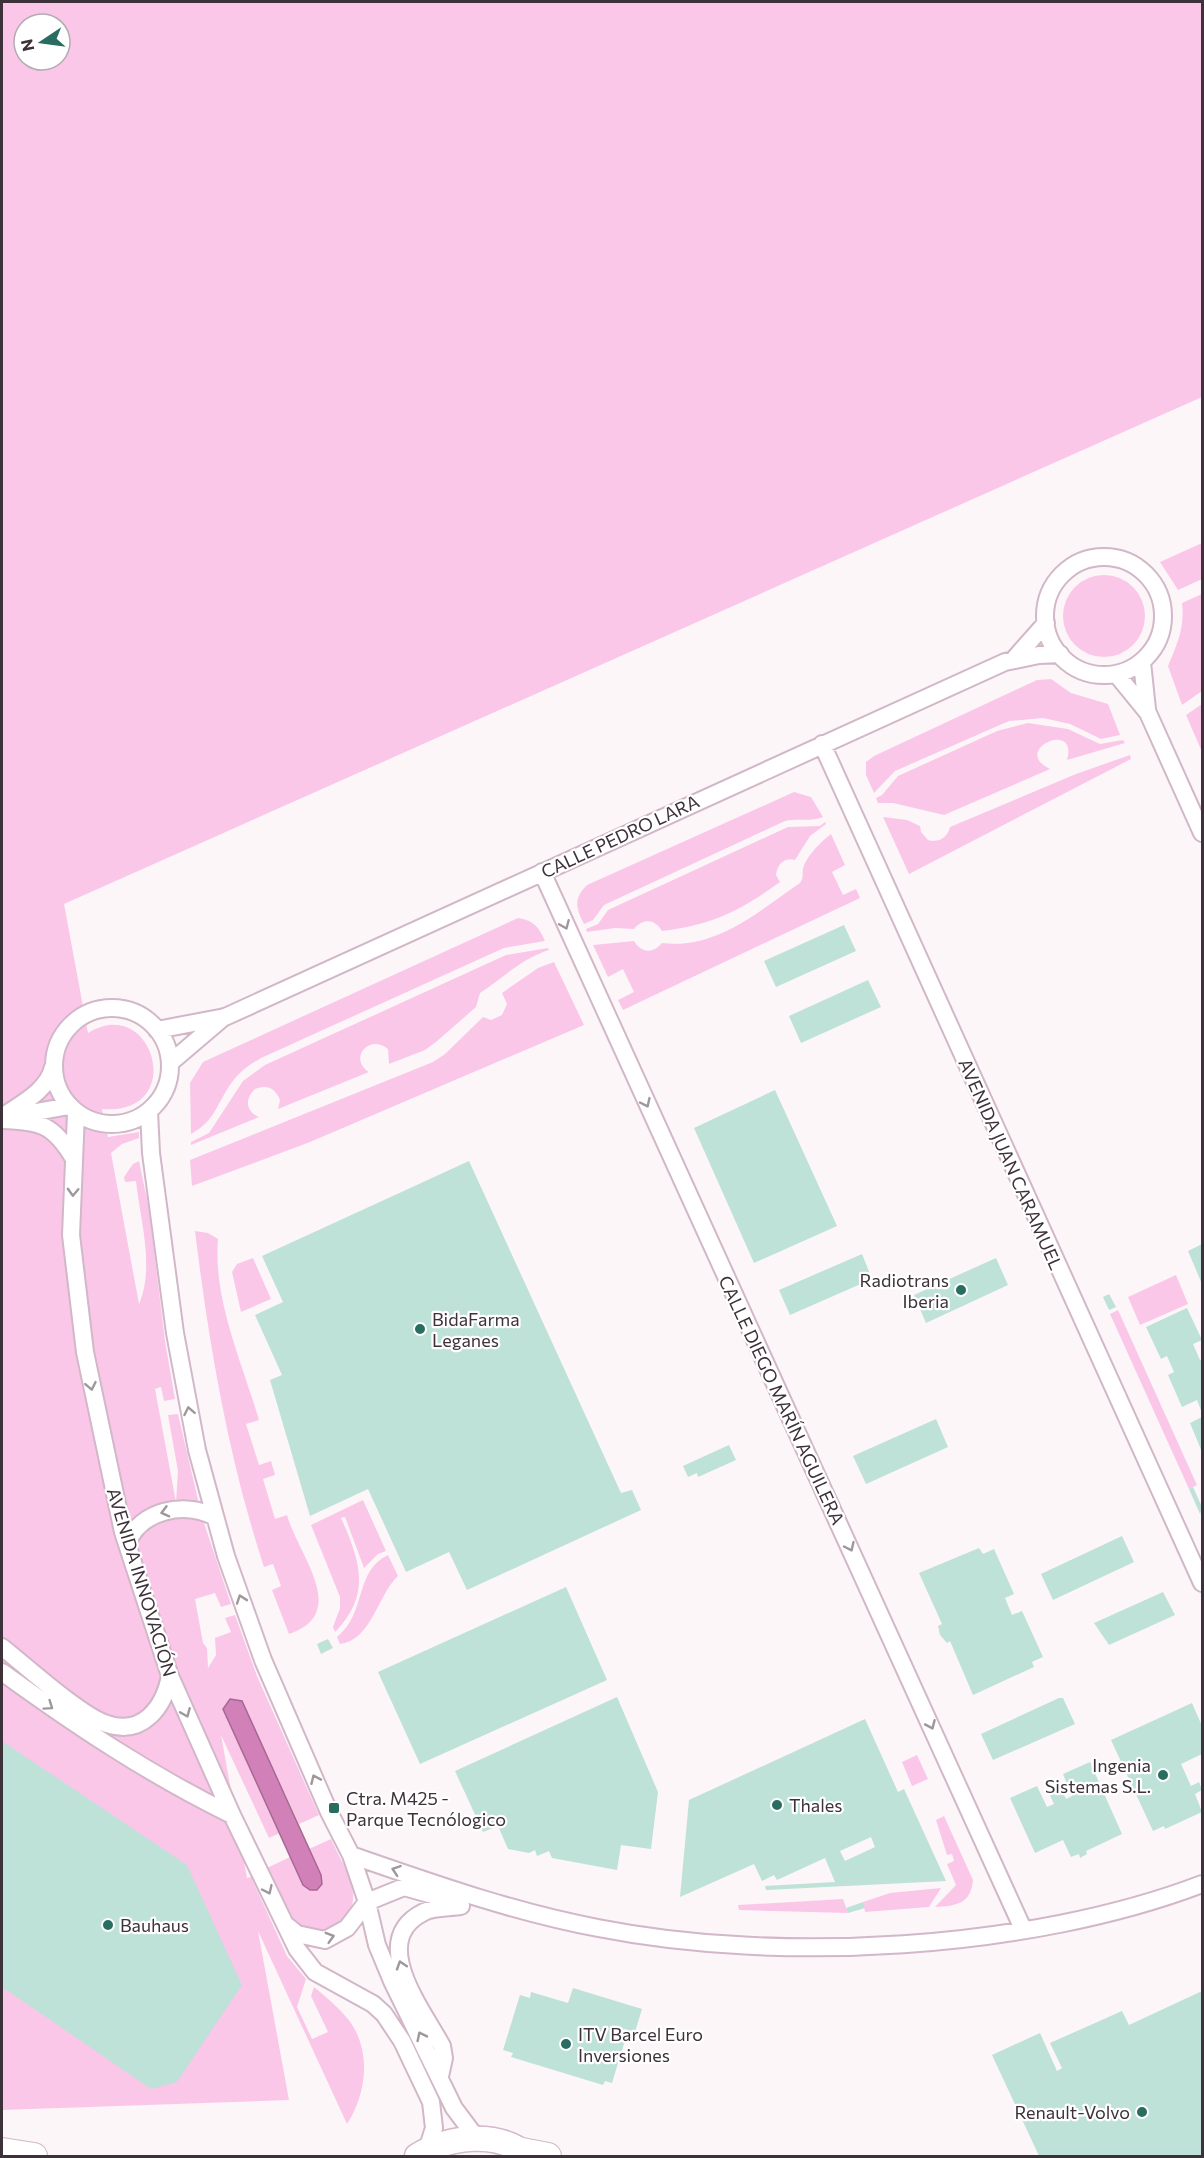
<svg xmlns="http://www.w3.org/2000/svg" width="1204" height="2158" viewBox="0 0 1204 2158" font-family="Commissioner,sans-serif">
  <rect width="100%" height="100%" fill="#fcf6f9"/>
  <!-- green -->
  <path fill="#fbc7e9" fill-rule="evenodd" d="M2 2H1202V397L64 904 88 1033C153 992 189 1116 102 1109L108 1137 139 1132V1138L122 1144 111 1153 139 1304C155 1267 140 1220 136 1181L125 1182 124 1177 133 1164 139 1161 149 1209 165 1341 175 1399 164 1401 161 1387 155 1389 176 1502 178 1471 168 1415 178 1414 202 1517 231 1604 221 1607 215 1593 195 1599 203 1643 207 1648 208 1668 216 1655 215 1638 231 1632 225 1618 235 1615 257 1676 319 1815 299 1824 242 1701 223 1709 280 1833 269 1838 221 1735 247 1878 251 1877 287 1956 306 1979 297 2007 312 2039 328 2032 311 1996 314 1987C326 1997 338 2007 348 2019 372 2050 367 2093 347 2124L258 1931 289 2100 2 2110ZM24 24H60V60H24Z
    M1202 543V579L1178 590 1160 562Z
    M1063 616a41 41 0 1 1 82 0a41 41 0 1 1-82 0Z
    M1202 594V691L1182 705 1168 666C1177 644 1185 628 1182 603Z
    M1051 679 1071 693 1108 704 1120 735 1101 739 1070 724 1043 718 1009 721 895 771 874 793 866 775V762L874 756 1037 680Z
    M1202 704V752L1186 715Z
    M1028 723 1068 729 1100 744 1123 740 1125 743 1067 760C1079 719 1010 750 1050 769L944 815 893 803H878L876 798 882 795 898 776 997 731Z
    M1130 755 1131 759 909 874 883 817 907 820 920 826 921 832 928 840C939 843 947 838 950 827L1076 774Z
    M794 792 811 797 823 817C812 822 797 818 785 821L604 905 593 920 584 924C576 908 573 899 587 885Z
    M825 822 826 824 810 836 795 860C784 857 777 865 776 875L780 882C740 911 712 925 662 931 655 919 643 918 634 929L615 928 587 932 586 929 598 924 608 910 788 827 820 826Z
    M831 834 845 865 832 872 843 895 856 889 860 898 623 1010 618 1000 634 992 623 969 608 977 593 945 634 941C641 953 653 954 662 943 716 950 759 911 800 883 804 877 802 875 803 869 806 856 821 842 831 834Z
    M518 918C533 920 539 927 545 941L504 948 261 1058C253 1063 244 1068 238 1075 218 1096 219 1119 191 1134L190 1083 203 1062Z
    M548 948 549 950C521 959 503 978 480 993L476 1007 436 1042 425 1050 389 1064 388 1049C369 1033 348 1059 369 1072L278 1109 280 1100C275 1088 267 1084 255 1089 245 1098 245 1111 259 1117L191 1145V1142L209 1133 243 1081 265 1065 506 955Z
    M554 962 584 1025 310 1142 192 1186 190 1160 433 1062 445 1054 483 1017 491 1020 502 1015 507 1004 502 993 538 968Z
    M195 1231 208 1233 218 1239C213 1300 242 1362 259 1420L246 1424 259 1465 271 1461 275 1475 263 1479 275 1519 287 1515C298 1555 351 1613 289 1634L272 1590 281 1586 273 1564 264 1567C228 1457 209 1345 195 1231Z
    M253 1258 271 1299 241 1312 232 1272 237 1264Z
    M1176 1275 1188 1304 1140 1325 1128 1297Z
    M1118 1310 1197 1485 1189 1489 1110 1314Z
    M363 1500 386 1551 378 1554 364 1568 345 1517 341 1518C360 1560 372 1595 335 1632L333 1627 340 1608V1597L311 1525Z
    M388 1555 398 1576C378 1594 372 1640 340 1644L337 1637C367 1613 354 1571 388 1555Z
    M917 1755 928 1779 912 1786 902 1762Z
    M944 1816 973 1880C971 1904 956 1906 935 1907L956 1885 947 1864 954 1861 952 1854 947 1855 936 1820Z
    M331 1839C338 1855 352 1877 353 1894 356 1926 310 1944 291 1918 280 1904 274 1884 267 1868L290 1857 303 1885 321 1875 309 1849Z
    M941 1888 929 1907 865 1912 863 1902 890 1893Z
    M843 1899 848 1913 739 1910 738 1905Z"/>
  <!-- water -->
  <path fill="#d180b8" stroke="#a56992" stroke-width="1.5" d="M230 1699 242 1701 321 1875 322 1884 317 1890H310L303 1885 223 1709Z"/>
  <!-- building -->
  <path fill="#bee1d8" fill-rule="evenodd" d="M844 925 856 951 776 987 764 961Z
    M868 980 881 1007 801 1043 789 1016Z
    M775 1090 837 1226 754 1263 694 1128Z
    M469 1161 621 1493 632 1490 641 1510 467 1590 449 1552 406 1572 368 1489 310 1516 270 1380 282 1375 255 1315 283 1302 262 1256Z
    M1202 1244V1284L1188 1251Z
    M862 1254 872 1279 790 1315 779 1290Z
    M996 1258 1008 1285 926 1323 914 1295Z
    M1109 1294 1116 1307 1109 1310 1103 1297Z
    M1187 1308 1202 1340 1193 1344 1200 1360 1202 1359V1413L1197 1400 1182 1407 1168 1375 1174 1372 1167 1356 1161 1359 1146 1327Z
    M1202 1417V1452L1190 1423Z
    M936 1419 948 1447 866 1484 853 1456Z
    M729 1445 736 1460 698 1477 697 1473 688 1477 683 1466Z
    M1193 1487 1202 1507 1200 1514 1189 1489Z
    M1122 1536 1134 1562 1053 1600 1041 1574Z
    M979 1548 983 1554 994 1549 1014 1594 1005 1598 1012 1615 1022 1611 1043 1657 1032 1662 1034 1667 973 1695 950 1641 947 1643 940 1635 938 1626 942 1624 919 1573Z
    M566 1587 607 1680 420 1764 378 1672Z
    M1163 1592 1175 1615 1109 1645 1094 1623Z
    M328 1639 333 1648 321 1654 317 1644Z
    M617 1697 658 1792 651 1849 621 1845 617 1870 552 1858 549 1851 537 1856 535 1850 529 1853 508 1849 498 1826 483 1832 455 1771Z
    M1059 1698H1063L1075 1724 993 1760 981 1734Z
    M1192 1703 1202 1726V1754L1181 1764 1191 1786 1199 1782 1202 1790 1195 1794 1202 1812 1165 1829 1164 1826 1153 1831 1111 1740Z
    M865 1719 898 1792 904 1789 946 1881 766 1890 765 1886 835 1882 825 1858 777 1880 774 1875 762 1881 754 1864 680 1897 689 1800ZM871 1837 875 1847 845 1861 840 1851Z
    M2 1741 187 1865 242 1985 177 2082 151 2089 2 1987Z
    M1090 1762 1122 1834 1086 1851 1087 1854 1080 1858 1079 1854 1071 1857 1063 1840 1035 1853 1010 1798 1037 1786 1047 1807 1054 1804 1046 1787 1058 1782 1066 1799 1072 1796 1063 1774Z
    M863 1902 865 1908 848 1913 846 1908Z
    M573 1988 642 2009 635 2032 621 2028 618 2035 626 2037 612 2083 605 2081 603 2085 511 2057 513 2053 503 2050 520 1995 530 1998 531 1992 568 2003Z
    M1202 1991V2156H1039L992 2055 1040 2033 1057 2071 1062 2068 1050 2043 1122 2011 1129 2025Z"/>
  <g fill="none" stroke-linecap="round" stroke-linejoin="round">
    <defs>
      <path id="street" d="M1045 616a59 59 0 1 1 118 0a59 59 0 1 1-118 0Z
        M1015 658 1046 623
        M1142 662 1147 709
        M1117 675 1148 713 1202 833
        M822 744 1202 1583
        M542 872 1023 1929
        M54 1066a58 58 0 1 1 116 0a58 58 0 1 1-116 0Z
        M157 1030 225 1017 1005 662 1039 655 1060 654
        M170 1063 224 1017
        M149 1111 151 1153 175 1333 197 1450 226 1556 263 1660 329 1812 351 1855 367 1902 377 1945 392 1981 454 2108 472 2132 482 2139
        M76 1113 71 1235 85 1352 123 1532 170 1676 232 1815 297 1949 315 1972 373 2004 384 2014 402 2041 431 2102 434 2128 427 2150
        M14 1116 69 1106
        M2 1117C20 1104 48 1091 53 1067
        M2 1120C41 1121 54 1125 74 1159
        M127 1544C140 1510 184 1501 215 1517
        M2 1647C26 1666 81 1716 107 1724 143 1736 164 1707 170 1676
        M2 1672C75 1725 150 1775 232 1815
        M351 1855C432 1883 513 1912 598 1928 780 1964 1029 1950 1202 1884
        M286 1925 297 1934 325 1940 347 1928 367 1902 404 1887 457 1902
        M440 2076 444 2058 442 2046C422 2009 367 1940 424 1912 434 1907 450 1908 461 1906"/>
      <path id="secondary" d="M417 2156C449 2136 498 2130 528 2156"/>
      <path id="primary" d="M2 2151 34 2156
        M522 2151 548 2156"/>
    </defs>
    <!-- street casing -->
    <use href="#street" stroke="#d2b7c8" stroke-width="20"/>
    <!-- secondary casing -->
    <use href="#secondary" stroke="#d2b7c8" stroke-width="27"/>
    <!-- primary casing -->
    <use href="#primary" stroke="#d2b7c8" stroke-width="28"/>
    <!-- street -->
    <use href="#street" stroke="#fff" stroke-width="16"/>
    <!-- secondary -->
    <use href="#secondary" stroke="#fff" stroke-width="24"/>
    <!-- primary -->
    <use href="#primary" stroke="#fff" stroke-width="26"/>
  </g>
  <!-- one-way arrows -->
  <defs><path id="oneway-chevron" d="M-2-3.5L2.5 0L-2 3.5" fill="none" stroke-width="1.6" stroke-linecap="round" stroke-linejoin="round" transform="scale(1.5)"/></defs>
  <g stroke="#9e989c">
    <use href="#oneway-chevron" transform="translate(565 925) rotate(67)"/>
    <use href="#oneway-chevron" transform="translate(646 1103) rotate(65)"/>
    <use href="#oneway-chevron" transform="translate(73 1192) rotate(92)"/>
    <use href="#oneway-chevron" transform="translate(91 1386) rotate(79)"/>
    <use href="#oneway-chevron" transform="translate(189 1411) rotate(-101)"/>
    <use href="#oneway-chevron" transform="translate(165 1512) rotate(165)"/>
    <use href="#oneway-chevron" transform="translate(850 1547) rotate(65)"/>
    <use href="#oneway-chevron" transform="translate(241 1599) rotate(-109)"/>
    <use href="#oneway-chevron" transform="translate(49 1706) rotate(35)"/>
    <use href="#oneway-chevron" transform="translate(186 1713) rotate(67)"/>
    <use href="#oneway-chevron" transform="translate(931 1725) rotate(66)"/>
    <use href="#oneway-chevron" transform="translate(315 1779) rotate(-114)"/>
    <use href="#oneway-chevron" transform="translate(396 1870) rotate(-161)"/>
    <use href="#oneway-chevron" transform="translate(268 1890) rotate(65)"/>
    <use href="#oneway-chevron" transform="translate(330 1937) rotate(-16)"/>
    <use href="#oneway-chevron" transform="translate(401 1965) rotate(-108)"/>
    <use href="#oneway-chevron" transform="translate(421 2036) rotate(-116)"/>
  </g>
  <!-- markers -->
  <g fill="#286d60" stroke="#fff" stroke-width="2">
    <circle cx="961" cy="1290" r="6"/>
    <circle cx="420" cy="1329" r="6"/>
    <circle cx="1163" cy="1775" r="6"/>
    <circle cx="777" cy="1805" r="6"/>
    <rect x="328" y="1802" width="12" height="12" rx="3"/>
    <circle cx="108" cy="1925" r="6"/>
    <circle cx="566" cy="2044" r="6"/>
    <circle cx="1142" cy="2112" r="6"/>
  </g>
  <g text-anchor="middle" dominant-baseline="central" stroke-width="4.5" stroke-linejoin="round" paint-order="stroke">
    <!-- street labels -->
    <g font-size="18" fill="#3d3239" stroke="#fff">
      <text transform="translate(620 836) rotate(-25)">CALLE PEDRO LARA</text>
      <text transform="translate(1011 1164) rotate(66)">AVENIDA JUAN CARAMUEL</text>
      <text transform="translate(782 1400) rotate(65)">CALLE DIEGO MARÍN AGUILERA</text>
      <text transform="translate(142 1582) rotate(73)">AVENIDA INNOVACIÓN</text>
    </g>
    <!-- poi labels -->
    <g font-size="18" fill="#3d3239" stroke="#fff" text-anchor="start">
      <text x="949" y="1280" text-anchor="end">Radiotrans<tspan x="949" dy="21">Iberia</tspan></text>
      <text x="432" y="1319">BidaFarma<tspan x="432" dy="21">Leganes</tspan></text>
      <text x="1151" y="1765" text-anchor="end">Ingenia<tspan x="1151" dy="21">Sistemas S.L.</tspan></text>
      <text x="346" y="1798">Ctra. M425 -<tspan x="346" dy="21">Parque Tecnólogico</tspan></text>
      <text x="789" y="1805">Thales</text>
      <text x="120" y="1925">Bauhaus</text>
      <text x="578" y="2034">ITV Barcel Euro<tspan x="578" dy="21">Inversiones</tspan></text>
      <text x="1130" y="2112" text-anchor="end">Renault-Volvo</text>
    </g>
  </g>
  <!-- border -->
  <rect width="1204" height="2158" fill="none" stroke="#3d3239" stroke-width="6"/>
  <!-- north arrow -->
  <g transform="translate(42 42) rotate(257)"><circle r="28" fill="#ffffff" stroke="#b1adb0" stroke-width="1.5"/>
  <path d="M0-4.5L10 22L0 15L-10 22Z" fill="#286d60"/>
  <text y="-9" font-size="16" font-weight="bold" text-anchor="middle" fill="#3d3239">N</text>
  </g>
</svg>
